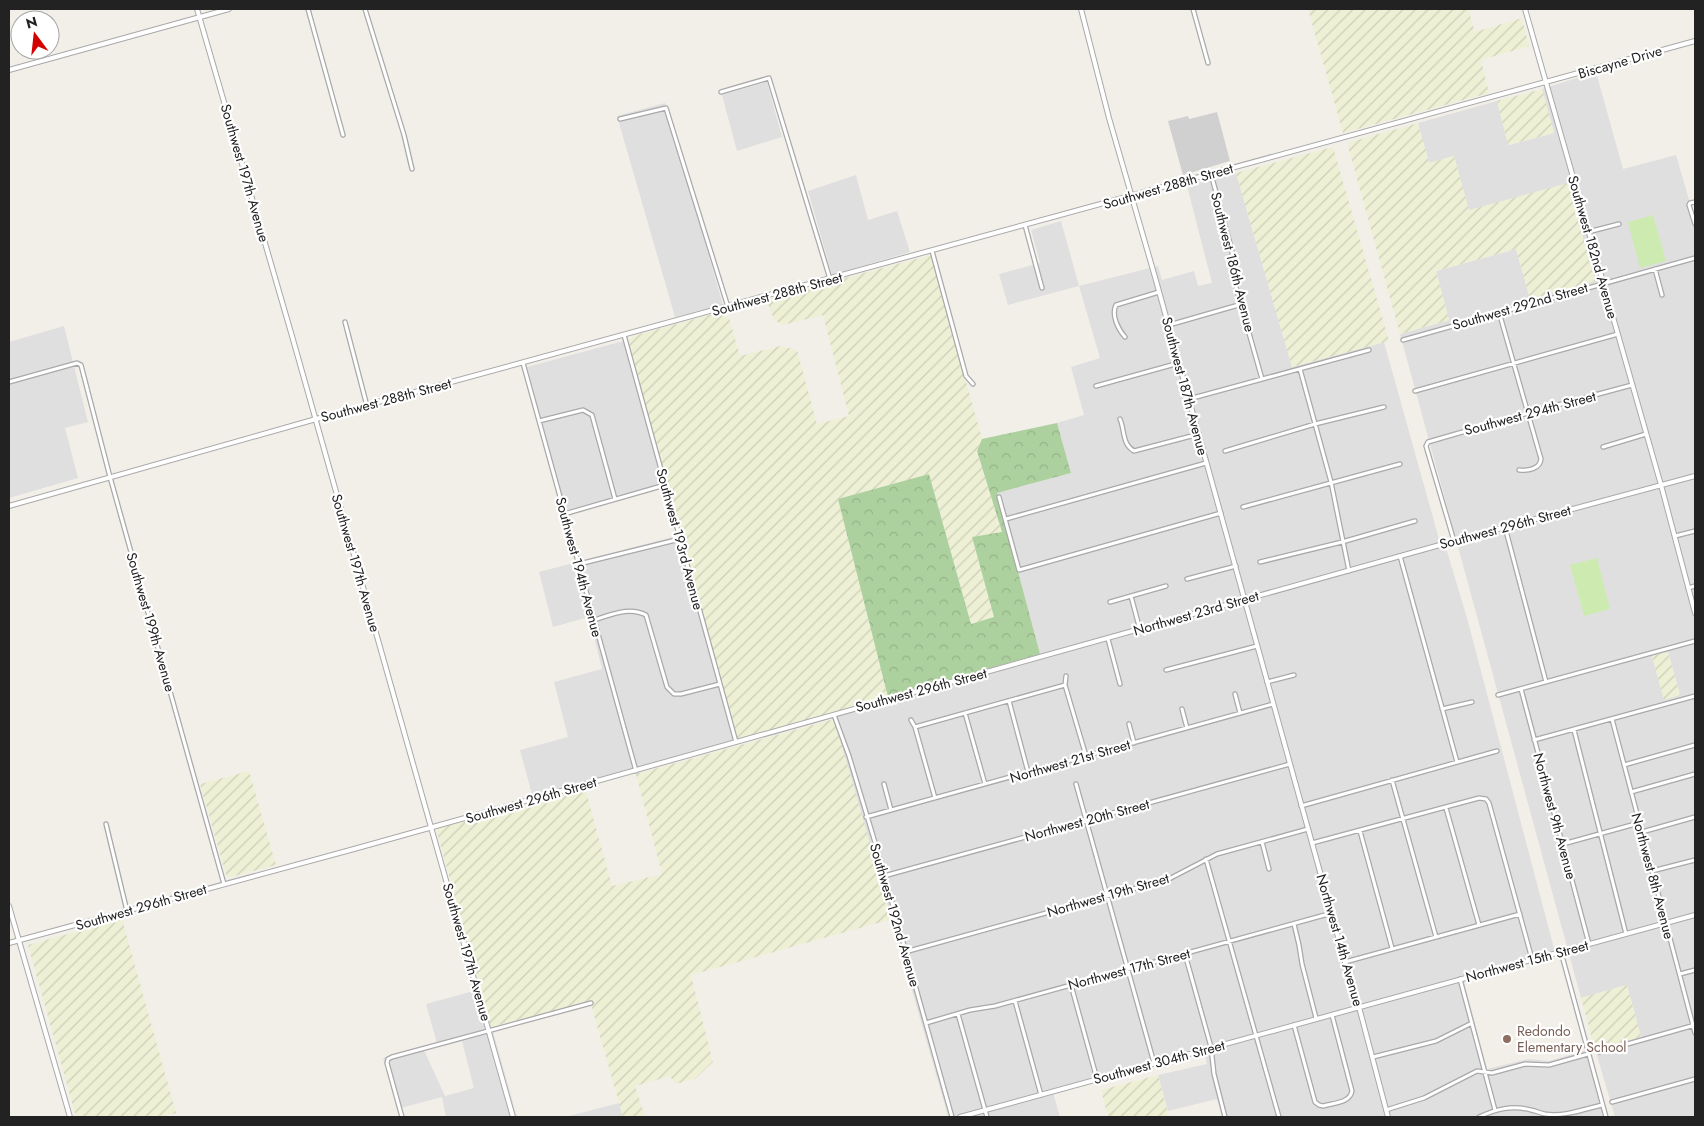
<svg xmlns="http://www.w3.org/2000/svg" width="1704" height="1126" viewBox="0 0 1704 1126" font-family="Jost,sans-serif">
  <defs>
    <pattern id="farmland-furrows" width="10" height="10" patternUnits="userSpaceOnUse" patternTransform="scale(1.25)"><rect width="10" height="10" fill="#eef0d5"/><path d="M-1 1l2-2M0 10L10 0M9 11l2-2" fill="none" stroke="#ccceb7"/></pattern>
    <pattern id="forest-crowns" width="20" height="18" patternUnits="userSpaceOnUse" patternTransform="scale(1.25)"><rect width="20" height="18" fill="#add19e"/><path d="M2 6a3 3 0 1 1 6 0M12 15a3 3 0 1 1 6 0" fill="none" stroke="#95b388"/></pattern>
  </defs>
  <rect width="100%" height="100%" fill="#f2efe9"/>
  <!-- residential -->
  <path fill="#e0dfdf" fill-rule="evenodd" d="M1596 72 1623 169 1676 155 1695 220V1117H1615L1595 1049 1641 1037 1627 985 1581 998 1400 334 1449 320 1436 271 1516 249 1530 299 1595 281 1469 211 1454 156 1429 163 1418 123 1497 101 1509 145 1554 133 1542 89ZM1668 652 1680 695 1664 699 1652 656Z
    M767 82 782 137 737 151 722 95Z
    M665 103 723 305 675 317 617 116Z
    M1236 173 1292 367 1384 342 1439 539 1446 548 1467 618 1556 956 1464 982 1487 1069 1528 1059 1549 1061 1590 1049 1608 1117H1222L1217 1099 1168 1111 1158 1075 1207 1064 1204 1052 1053 1093 1060 1117H944L948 1116 832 712 1040 654 996 493 1071 473 1057 423 1084 415 1071 367 1100 358 1079 286 1008 305 999 274 1040 263 1031 230 1061 221 1079 286 1158 266 1162 280 1194 271 1198 286 1212 283 1187 186Z
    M856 175 868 220 897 211 910 252 832 275 808 191Z
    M64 326 88 422 65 428 78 478 9 498V342Z
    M627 340 666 483 566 510 527 367Z
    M680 535 736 741 533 798 520 750 568 737 554 682 602 669 589 617 553 627 539 572Z
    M481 989 517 1117H446L442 1097 397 1109 383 1058 422 1046 445 1096 474 1088 462 1041 438 1047 426 1004Z
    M619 1103 623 1117H565Z"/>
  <!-- religious -->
  <path fill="#d0d0d0" d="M1217 112 1230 161 1183 175 1168 121 1188 116 1189 119Z"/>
  <!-- farmland -->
  <path fill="url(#farmland-furrows)" d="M1308 9H1468L1475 32 1522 18 1529 46 1481 60 1489 93 1343 133Z
    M1542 89 1554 133 1508 145 1497 101Z
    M1418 123 1429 163 1454 156 1469 210 1568 183 1595 281 1530 299 1516 249 1436 271 1449 320 1400 334 1347 143Z
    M1333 147 1389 341 1292 367 1236 173Z
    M931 255 982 439 977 451 1002 533 972 537 994 617 971 624 929 474 838 499 888 697 736 741 627 340 636 335 716 313 729 318 740 356 780 346 797 350 817 424 849 416 823 315 783 325 774 320 766 299Z
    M1668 652 1680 695 1664 700 1652 656Z
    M834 719 892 919 691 975 713 1062 695 1079 675 1084 670 1076 635 1086 645 1116 647 1117H623L590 1001 491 1027 436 829 585 788 612 886 662 874 636 774Z
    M249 771 276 865 227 878 200 784Z
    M122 919 176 1113 162 1117H76L28 945Z
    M1627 985 1641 1037 1595 1049 1581 998Z
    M1158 1075 1169 1117H1108L1101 1090Z"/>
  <!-- grass -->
  <path fill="#cdebb0" d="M1653 215 1666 261 1640 268 1628 222Z
    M1597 558 1610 609 1584 616 1570 565Z"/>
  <!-- forest -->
  <path fill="url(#forest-crowns)" d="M1057 423 1071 473 997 493 1040 654 888 697 838 499 929 474 971 624 994 617 972 537 1002 532 977 451 982 439Z"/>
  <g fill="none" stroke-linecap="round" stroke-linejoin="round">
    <defs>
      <path id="minor" d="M308 9 343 135
        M365 9 404 135 412 169
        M1193 9 1208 63
        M721 92 769 78 830 279
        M620 119 666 108 728 307
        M1211 174 1232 251V273L1262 379
        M1695 202 1690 203 1689 205 1695 224
        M1025 225 1042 288
        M1588 232 1619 224
        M932 251 966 376 973 384
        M1655 269 1662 295
        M1499 312 1541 459C1540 469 1528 471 1519 470
        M345 322 367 406
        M1169 325 1242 304
        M624 335 736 742
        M1125 337C1118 329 1111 315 1116 305L1159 292
        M1403 340 1695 258
        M523 363 636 771
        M1300 369 1331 482 1349 571
        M9 382 77 363 81 365 110 477 224 884
        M1096 386 1179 363
        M1415 391 1618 334
        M1189 399 1369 350
        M1120 419C1125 431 1122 444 1134 451L1199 434
        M539 421 583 410 592 415 615 499
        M1603 447 1646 434
        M1225 451 1315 424 1384 407
        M999 497 1019 570 1221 513
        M1243 507 1400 464
        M564 514 665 485
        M1006 519 1206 463
        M1505 527 1546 682
        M1675 536 1695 531
        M1454 541 1426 446 1428 442 1528 413 1632 385
        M1400 556 1457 762
        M1260 562 1342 542 1415 521
        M579 564 680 539
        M1187 579 1236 566
        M1688 588 1695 586
        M1110 602 1131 596
        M594 620C611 615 629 606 646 615L667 687 674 694H681L720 684
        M1140 630 1131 596 1166 586
        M1108 639 1120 684
        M1166 670 1257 646
        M1066 676 1065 685 1086 756
        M1267 682 1294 675
        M1521 689 1589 944
        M1235 694 1240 713
        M1498 695 1695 641
        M1009 701 1028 772
        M1182 709 1187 728
        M1442 709 1472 702
        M965 713 985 784
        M834 715 849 756 877 849 952 1117
        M1612 719 1695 1033
        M911 720 915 727 935 798
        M1129 724 1134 743
        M915 727 1065 685
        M1574 730 1626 934
        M1534 740 1695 696
        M1624 765 1695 745
        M1392 780 1436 937
        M884 784 891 810
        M1076 784 1154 1063
        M1631 792 1695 774
        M1301 806 1497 751
        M1446 808 1479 925
        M866 817 1273 704
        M106 824 127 911
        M1360 831 1392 948
        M1642 832 1695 817
        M1262 842 1269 869
        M1312 843 1479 798 1486 799 1489 803 1532 959
        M1563 844 1639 823
        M1206 859 1279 1117
        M1652 871 1695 860
        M884 876 1290 764
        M1294 924 1299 945 1302 964 1316 1018
        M905 952 1169 879 1217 854 1308 829
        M1561 952 1606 1117
        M1185 954 1211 1047 1214 1074 1225 1117
        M1345 962 1520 914
        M1680 974 1695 970
        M1460 979 1495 1110
        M1071 985 1097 1079
        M1015 1001 1041 1095
        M958 1014 987 1117
        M926 1023 970 1010 995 1006 1332 913
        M1294 1025 1315 1102 1319 1105 1323 1106C1333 1103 1350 1103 1352 1091L1332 1015
        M1599 1052 1695 1025
        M1373 1057 1436 1041 1472 1023
        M1612 1102 1695 1079
        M1386 1110 1424 1098 1477 1071 1492 1073 1525 1064 1549 1065 1588 1054
        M402 1117 387 1063 388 1059 392 1057 591 1003
        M1479 1117C1496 1109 1512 1105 1531 1110 1536 1111 1540 1113 1545 1114 1564 1117 1585 1109 1602 1105"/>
      <path id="tertiary" d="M197 9 292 336 513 1117
        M1081 9 1109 118 1155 277 1345 962 1359 1007 1388 1117
        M1525 9 1661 485 1695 613
        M9 70 229 9
        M9 506 316 419 1695 41
        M9 906 70 1117
        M9 943 354 849 1454 541 1695 476
        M960 1117 1695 915"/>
    </defs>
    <!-- minor casing -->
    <use href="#minor" stroke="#a9a9a9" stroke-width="5.5"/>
    <!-- tertiary casing -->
    <use href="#tertiary" stroke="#a9a9a9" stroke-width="6"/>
    <!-- minor -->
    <use href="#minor" stroke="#fff" stroke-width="3"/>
    <!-- tertiary -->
    <use href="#tertiary" stroke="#fff" stroke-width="4"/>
  </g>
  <!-- markers -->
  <circle fill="#8d6e63" stroke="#fff" stroke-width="2" cx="1507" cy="1039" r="5"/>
  <g text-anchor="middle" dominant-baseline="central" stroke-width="4.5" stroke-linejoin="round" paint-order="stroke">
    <!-- street labels -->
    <g font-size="14" fill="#222" stroke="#fff">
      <text transform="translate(1620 62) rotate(-16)">Biscayne Drive</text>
      <text transform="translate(245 173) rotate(74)">Southwest 197th Avenue</text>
      <text transform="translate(1168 186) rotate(-16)">Southwest 288th Street</text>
      <text transform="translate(1593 247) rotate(74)">Southwest 182nd Avenue</text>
      <text transform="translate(1233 262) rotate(76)">Southwest 186th Avenue</text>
      <text transform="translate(777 294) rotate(-15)">Southwest 288th Street</text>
      <text transform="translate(1520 306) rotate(-16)">Southwest 292nd Street</text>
      <text transform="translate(1185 386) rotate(75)">Southwest 187th Avenue</text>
      <text transform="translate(386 400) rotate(-15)">Southwest 288th Street</text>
      <text transform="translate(1530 413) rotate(-15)">Southwest 294th Street</text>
      <text transform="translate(1505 527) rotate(-15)">Southwest 296th Street</text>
      <text transform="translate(680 539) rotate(75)">Southwest 193rd Avenue</text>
      <text transform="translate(356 563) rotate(74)">Southwest 197th Avenue</text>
      <text transform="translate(579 567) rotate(75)">Southwest 194th Avenue</text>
      <text transform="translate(1196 613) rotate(-16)">Northwest 23rd Street</text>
      <text transform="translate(151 622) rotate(74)">Southwest 199th Avenue</text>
      <text transform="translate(921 690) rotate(-15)">Southwest 296th Street</text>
      <text transform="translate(1070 761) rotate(-16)">Northwest 21st Street</text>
      <text transform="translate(531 800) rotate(-16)">Southwest 296th Street</text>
      <text transform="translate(1555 816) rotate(75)">Northwest 9th Avenue</text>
      <text transform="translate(1087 820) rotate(-15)">Northwest 20th Street</text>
      <text transform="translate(1653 876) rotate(75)">Northwest 8th Avenue</text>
      <text transform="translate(1108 895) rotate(-16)">Northwest 19th Street</text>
      <text transform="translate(141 907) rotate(-16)">Southwest 296th Street</text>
      <text transform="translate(895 915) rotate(74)">Southwest 192nd Avenue</text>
      <text transform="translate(1340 940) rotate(74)">Northwest 14th Avenue</text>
      <text transform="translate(467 952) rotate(74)">Southwest 197th Avenue</text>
      <text transform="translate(1527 961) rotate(-15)">Northwest 15th Street</text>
      <text transform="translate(1129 969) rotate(-15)">Northwest 17th Street</text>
      <text transform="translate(1159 1062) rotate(-15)">Southwest 304th Street</text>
    </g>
    <!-- education labels -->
    <g font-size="14" fill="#785e54" stroke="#fff" text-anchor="start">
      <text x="1517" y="1031">Redondo<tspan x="1517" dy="16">Elementary School</tspan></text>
    </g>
  </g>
  <!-- border -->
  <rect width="1704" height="1126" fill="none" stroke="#222222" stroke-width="20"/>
  <!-- north arrow -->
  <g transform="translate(35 35) rotate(345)"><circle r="24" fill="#ffffff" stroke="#a7a7a7"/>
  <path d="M0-4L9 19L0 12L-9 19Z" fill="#d40000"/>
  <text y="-8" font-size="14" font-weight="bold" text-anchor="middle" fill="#222222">N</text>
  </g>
</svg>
